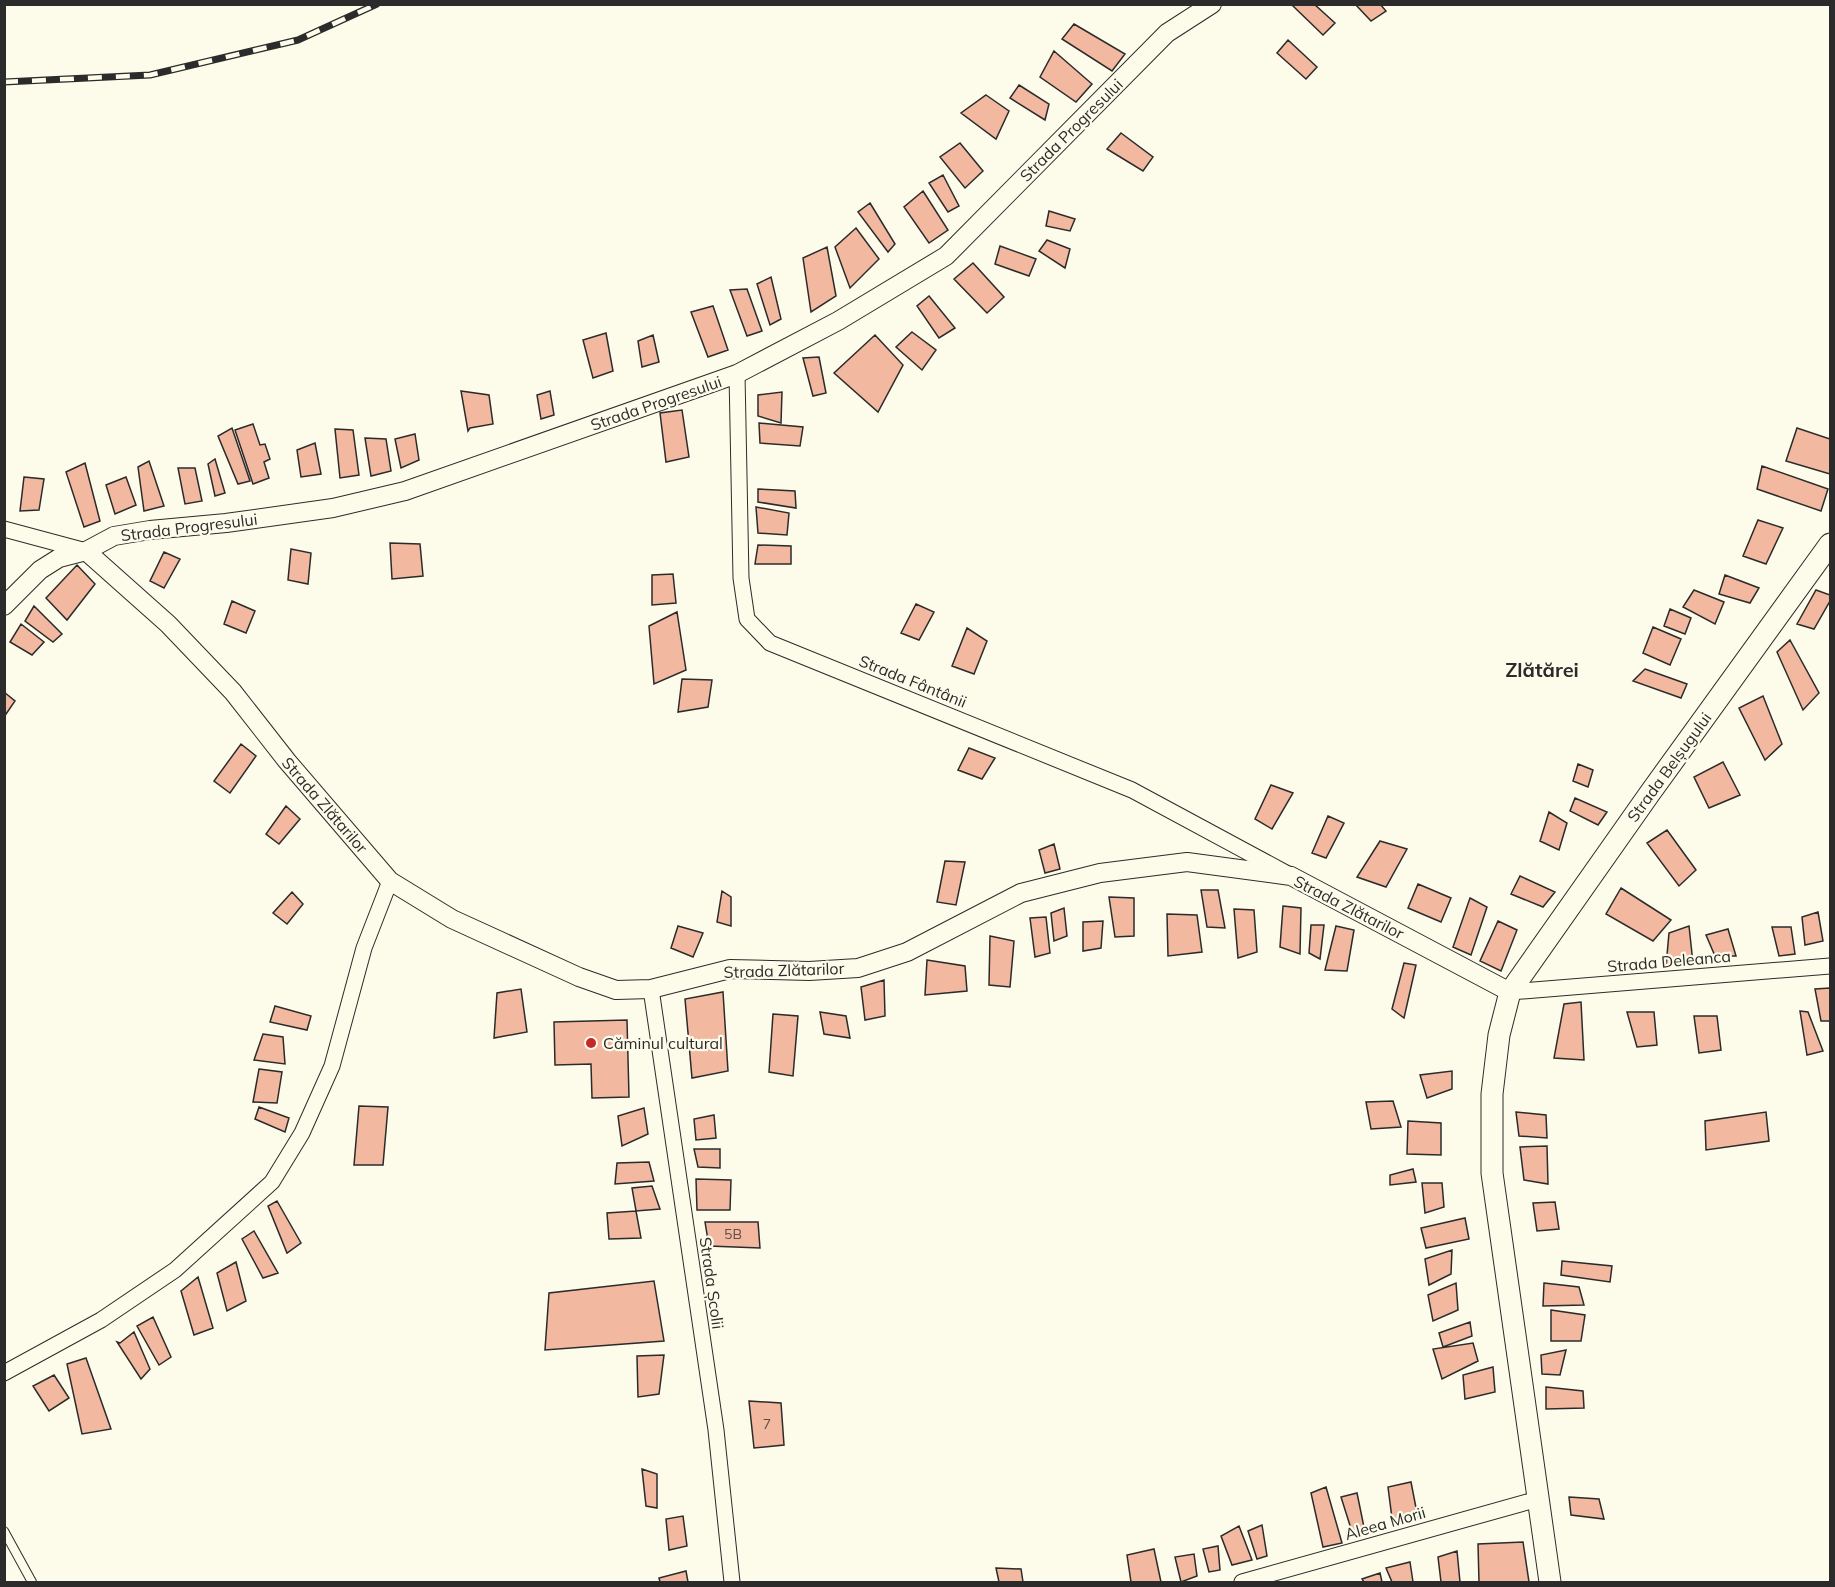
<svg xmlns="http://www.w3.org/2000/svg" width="1835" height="1587" viewBox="0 0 1835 1587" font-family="Mulish,sans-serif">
  <rect width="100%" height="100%" fill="#fdfbea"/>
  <!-- building -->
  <path fill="#f2b8a0" stroke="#2b2b2b" stroke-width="1.5" d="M1295 4H1314L1335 23 1323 35 1293 6Z
    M1355 4H1380L1386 11 1371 21Z
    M1074 24 1125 54 1112 71 1062 39Z
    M1288 40 1317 67 1306 79 1277 53Z
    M1054 51 1092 84 1076 102 1040 77Z
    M1019 85 1049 104 1045 120 1010 98Z
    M986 95 1009 111 996 139 961 113Z
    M1121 133 1153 157 1143 171 1107 149Z
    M960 143 983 171 965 188 940 157Z
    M943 175 959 206 948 212 929 183Z
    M923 191 948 230 929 243 904 207Z
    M870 203 895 244 888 252 858 212Z
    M1049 211 1075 219 1070 231 1046 226Z
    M856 228 879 259 850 288 835 247Z
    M1047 240 1070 249 1065 268 1039 251Z
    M1000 246 1036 259 1029 276 995 264Z
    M827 247 836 296 811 312 803 258Z
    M973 263 1004 297 987 313 954 279Z
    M771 277 781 319 770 325 757 284Z
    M747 289 762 331 747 336 730 290Z
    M929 296 955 328 939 338 917 306Z
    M713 306 728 350 708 357 691 312Z
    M912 332 936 350 922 370 896 347Z
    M606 333 613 371 593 378 583 340Z
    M653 335 659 362 642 367 638 341Z
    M875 335 903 365 878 412 834 373Z
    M819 357 826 393 813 396 803 358Z
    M461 391 489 395 493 424 470 428 468 431Z
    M550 391 554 415 541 419 537 395Z
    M782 392 781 423 758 416V395Z
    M682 410 689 457 666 462 660 413Z
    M759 423 803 427 800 446 760 443Z
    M253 424 260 445 265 444 270 459 264 462 269 478 253 484 235 430Z
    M232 428 250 481 238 484 218 436Z
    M1797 428 1830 439V474L1786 461Z
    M335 429 353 430 359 475 340 478Z
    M415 434 419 460 401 468 395 439Z
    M365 438 386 439 391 471 371 476Z
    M315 443 321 474 301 477 297 450Z
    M215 459 225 493 215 496 208 464Z
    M149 461 164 506 144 511 138 467Z
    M85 463 100 521 84 527 66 472Z
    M1762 466 1828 489 1821 511 1757 489Z
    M178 468H195L202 501 185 504Z
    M24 477 44 479 39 510 20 511Z
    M126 477 136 505 115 514 106 485Z
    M758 489 795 491 796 508 758 502Z
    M756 507 789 513 787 535 758 533Z
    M1758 520 1783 528 1766 564 1743 556Z
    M390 543 420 544 423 576 392 579Z
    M758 545 791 546V564H755Z
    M291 549 311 553 308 584 288 580Z
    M164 552 180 559 164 588 150 581Z
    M77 565 95 584 67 620 46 598Z
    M673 574 676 603 652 605V575Z
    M1725 575 1759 588 1750 603 1719 594Z
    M1694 590 1724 602 1715 624 1683 607Z
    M1816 590 1830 595V601L1814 629 1797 624Z
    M232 601 255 611 246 633 224 624Z
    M916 604 934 612 919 640 901 633Z
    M34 606 62 634 53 642 25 621Z
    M1670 609 1691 618 1685 634 1664 626Z
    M677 612 686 670 654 684 649 626Z
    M21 624 44 642 32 655 10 642Z
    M1653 627 1681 639 1670 665 1643 653Z
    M967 628 987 641 974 674 952 666Z
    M1790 640 1819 693 1803 710 1777 652Z
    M1645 669 1687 684 1681 698 1633 681Z
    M682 679 712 680 708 707 678 712Z
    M4 692 15 701 4 717Z
    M1763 696 1782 744 1765 760 1739 708Z
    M241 744 256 756 230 793 214 781Z
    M969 748 995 758 982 779 958 770Z
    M1723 762 1740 795 1709 808 1694 777Z
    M1578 764 1593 770 1588 787 1573 781Z
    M1271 785 1293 793 1272 829 1255 819Z
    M1575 798 1607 812 1598 825 1570 811Z
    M286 806 300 819 279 844 266 834Z
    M1549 812 1567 823 1559 850 1540 841Z
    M1328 816 1344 823 1326 858 1312 853Z
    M1667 830 1696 870 1679 886 1647 843Z
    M1380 841 1407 849 1386 887 1357 877Z
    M1054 844 1060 869 1045 873 1039 850Z
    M945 861 965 862 956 905 937 902Z
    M1520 876 1555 892 1543 907 1511 894Z
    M1418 884 1451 898 1441 922 1408 908Z
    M1621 888 1671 920 1653 941 1606 914Z
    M1201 890H1218L1225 928 1207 927Z
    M722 891 731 897V926L717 922Z
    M292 892 303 904 287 924 273 913Z
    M1109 897 1134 898V936L1115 937Z
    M1470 898 1487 907 1471 955 1453 947Z
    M1283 906 1301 908 1300 954 1280 947Z
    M1064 908 1067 936 1054 941 1051 913Z
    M1234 909 1254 910 1257 952 1238 958Z
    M1818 912 1823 941 1805 945 1802 917Z
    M1167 914 1197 915 1202 952 1168 956Z
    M1046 917 1050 953 1035 957 1030 918Z
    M1103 921 1101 948 1083 951V922Z
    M1498 921 1517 930 1501 971 1480 961Z
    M1311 925H1324L1320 959 1309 953Z
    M678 926 703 933 693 957 671 948Z
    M1336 926 1354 930 1347 971 1325 970Z
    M1689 926 1693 963 1666 966 1669 933Z
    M1772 927H1791L1795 954 1779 956Z
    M1728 929 1736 956H1715L1706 935Z
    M990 936 1014 941 1010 987 989 985Z
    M927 960 965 966 967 991 925 995Z
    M1404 963 1416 965 1404 1018 1392 1009Z
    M884 980 885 1016 865 1020 861 987Z
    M1830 988V1021H1821L1815 989Z
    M521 989 527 1032 494 1038 497 993Z
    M723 992 728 1071 692 1078 685 999Z
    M1581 1002 1584 1060 1554 1058 1564 1004Z
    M275 1006 311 1016 307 1030 270 1022Z
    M1800 1011 1808 1012 1823 1051 1807 1055Z
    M820 1012 846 1016 850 1038 824 1034Z
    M1627 1012H1654L1657 1045 1637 1047Z
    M773 1014 798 1016 793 1076 769 1072Z
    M1694 1016H1717L1721 1050 1699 1053Z
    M627 1020 629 1097 592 1098 591 1064 555 1065 554 1022Z
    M263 1034 283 1037 285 1064 254 1060Z
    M259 1069 282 1072 277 1103 253 1102Z
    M1452 1071V1089L1427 1098 1420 1075Z
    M1393 1101 1401 1127 1371 1129 1366 1102Z
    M359 1106 388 1107 383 1165H354Z
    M259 1107 289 1118 285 1132 255 1119Z
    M644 1108 648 1134 622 1146 618 1116Z
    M1516 1112 1546 1115 1547 1138 1519 1136Z
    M1766 1112 1769 1141 1706 1150 1705 1121Z
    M714 1115 716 1138 696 1140 694 1119Z
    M1408 1121 1441 1123V1155L1407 1154Z
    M1547 1146 1548 1184 1524 1180 1520 1147Z
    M694 1149H720V1168L698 1167Z
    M649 1162 654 1181 615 1184 617 1163Z
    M1413 1169 1416 1182 1390 1185V1175Z
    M696 1179 731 1180 730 1210H697Z
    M1422 1183H1442L1444 1207 1425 1213Z
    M652 1186 660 1209 636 1211 632 1188Z
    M277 1201 301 1243 287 1253 268 1206Z
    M1555 1202 1559 1229 1537 1231 1533 1203Z
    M636 1211 641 1238 609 1239 607 1213Z
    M1465 1218 1469 1239 1426 1248 1421 1228Z
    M705 1222H758L760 1248 709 1246Z
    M254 1231 278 1273 263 1278 242 1239Z
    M1452 1250 1451 1274 1429 1285 1425 1259Z
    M1562 1261 1612 1266 1610 1282 1561 1275Z
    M236 1262 246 1301 227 1311 217 1273Z
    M198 1277 213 1328 194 1335 181 1291Z
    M654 1281 664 1341 545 1350 549 1293Z
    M1456 1283 1458 1310 1433 1321 1428 1295Z
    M1544 1283 1579 1287 1584 1305 1543 1306Z
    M1551 1310 1585 1315 1581 1341H1551Z
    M153 1317 171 1357 159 1365 137 1326Z
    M1470 1322 1472 1336 1443 1347 1439 1333Z
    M134 1332 150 1369 141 1379 117 1342 120 1343Z
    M1473 1343 1478 1361 1442 1379 1433 1349Z
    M1566 1350 1560 1375 1542 1374 1541 1355Z
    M664 1355 659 1394 638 1397 637 1356Z
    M86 1358 111 1429 82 1434 67 1364Z
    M1493 1367 1495 1392 1465 1399 1463 1375Z
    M54 1375 69 1398 49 1411 33 1386Z
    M1546 1387 1583 1391 1584 1408 1546 1409Z
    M749 1401 781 1403 784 1445 754 1448Z
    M642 1469 657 1474V1508L646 1506Z
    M1411 1482 1418 1518 1393 1526 1388 1487Z
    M1326 1487 1342 1543 1323 1547 1311 1493Z
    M1357 1493 1365 1532 1353 1535 1341 1497Z
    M1569 1497 1599 1499 1604 1519 1571 1515Z
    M683 1516 687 1546 669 1550 666 1519Z
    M1262 1525 1267 1556 1257 1559 1248 1531Z
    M1239 1526 1252 1560 1232 1565 1221 1536Z
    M1523 1542 1529 1582H1479L1478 1544Z
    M1218 1546 1220 1570 1209 1572 1203 1549Z
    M1154 1549 1161 1582H1131L1127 1555Z
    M1457 1551 1460 1582H1441L1438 1557Z
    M1194 1554 1197 1576 1181 1582 1175 1557Z
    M1410 1562 1413 1582H1392L1386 1568Z
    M996 1568 1021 1569 1023 1582H999Z
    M686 1571 688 1582H660L659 1578Z
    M1380 1573 1382 1582H1364L1362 1579Z"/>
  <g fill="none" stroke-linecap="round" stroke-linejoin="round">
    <defs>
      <path id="service" d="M4 1531 32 1582"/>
      <path id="minor" d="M737 374 741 578 747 619 770 643 1132 790 1286 873
        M4 529 86 551
        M651 989 716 1430 732 1582
        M1510 992 1830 966
        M4 1373 101 1320 175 1270 272 1182 302 1133 332 1066 364 948 390 881
        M1242 1582 1538 1499"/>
      <path id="tertiary" d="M86 551 168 624 233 692 287 761 390 881 452 919 579 977 616 990 651 989 730 969 809 971 858 968 907 952 1021 893 1100 873 1187 862 1291 876 1510 992
        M4 606 40 570 59 558 86 551 114 536 150 530 226 523 333 508 405 491 737 374 838 321 946 256 1167 33 1212 4"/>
      <path id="secondary" d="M1550 1582 1492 1173V1094L1499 1035 1510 992 1650 793 1830 544"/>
    </defs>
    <!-- service casing -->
    <use href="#service" stroke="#2b2b2b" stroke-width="10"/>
    <!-- minor casing -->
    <use href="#minor" stroke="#2b2b2b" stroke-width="17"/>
    <!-- tertiary casing -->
    <use href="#tertiary" stroke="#2b2b2b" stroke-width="20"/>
    <!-- secondary casing -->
    <use href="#secondary" stroke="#2b2b2b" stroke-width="23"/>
    <!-- service -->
    <use href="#service" stroke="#fdfbea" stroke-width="8"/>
    <!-- minor -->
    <use href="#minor" stroke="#fdfbea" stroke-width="15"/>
    <!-- tertiary -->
    <use href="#tertiary" stroke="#fdfbea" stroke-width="18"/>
    <!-- secondary -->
    <use href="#secondary" stroke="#fdfbea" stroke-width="21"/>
    <defs>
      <path id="rail" d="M4 82 150 75 298 40 377 4"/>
    </defs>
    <!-- rail casing -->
    <use href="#rail" stroke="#2b2b2b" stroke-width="7"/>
    <!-- rail -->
    <use href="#rail" stroke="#fdfbea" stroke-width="4.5" stroke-dasharray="14" stroke-linecap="butt"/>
  </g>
  <!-- markers -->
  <circle fill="#c62828" stroke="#fdfbea" stroke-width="2" cx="591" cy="1043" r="6"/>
  <g text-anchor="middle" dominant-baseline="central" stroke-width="4.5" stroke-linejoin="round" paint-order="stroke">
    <!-- number labels -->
    <g font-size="14" fill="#5d4e48">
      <text x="733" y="1234">5B</text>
      <text x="767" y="1424">7</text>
    </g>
    <!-- street labels -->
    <g font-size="16" fill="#2b2b2b" stroke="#fdfbea">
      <text transform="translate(1071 130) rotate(-45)">Strada Progresului</text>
      <text transform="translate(656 403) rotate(-19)">Strada Progresului</text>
      <text transform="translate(189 527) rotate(-7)">Strada Progresului</text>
      <text transform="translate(913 681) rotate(22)">Strada Fântânii</text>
      <text transform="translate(1669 767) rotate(-54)">Strada Belșugului</text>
      <text transform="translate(325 805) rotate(49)">Strada Zlătarilor</text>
      <text transform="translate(1349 907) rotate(27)">Strada Zlătarilor</text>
      <text transform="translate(1669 961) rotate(-5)">Strada Deleanca</text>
      <text transform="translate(784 970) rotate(-2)">Strada Zlătarilor</text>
      <text transform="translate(712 1283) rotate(82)">Strada Școlii</text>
      <text transform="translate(1385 1523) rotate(-16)">Aleea Morii</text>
    </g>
    <!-- poi labels -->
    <g font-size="16" fill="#2b2b2b" stroke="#fdfbea" text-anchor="start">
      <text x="603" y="1043">Căminul cultural</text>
    </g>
    <!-- quarter labels -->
    <g font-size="20" font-weight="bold" fill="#2b2b2b" stroke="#fdfbea">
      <text x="1542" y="669">Zlătărei</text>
    </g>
  </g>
  <!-- border -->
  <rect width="1835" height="1587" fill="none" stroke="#2b2b2b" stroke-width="12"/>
</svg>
